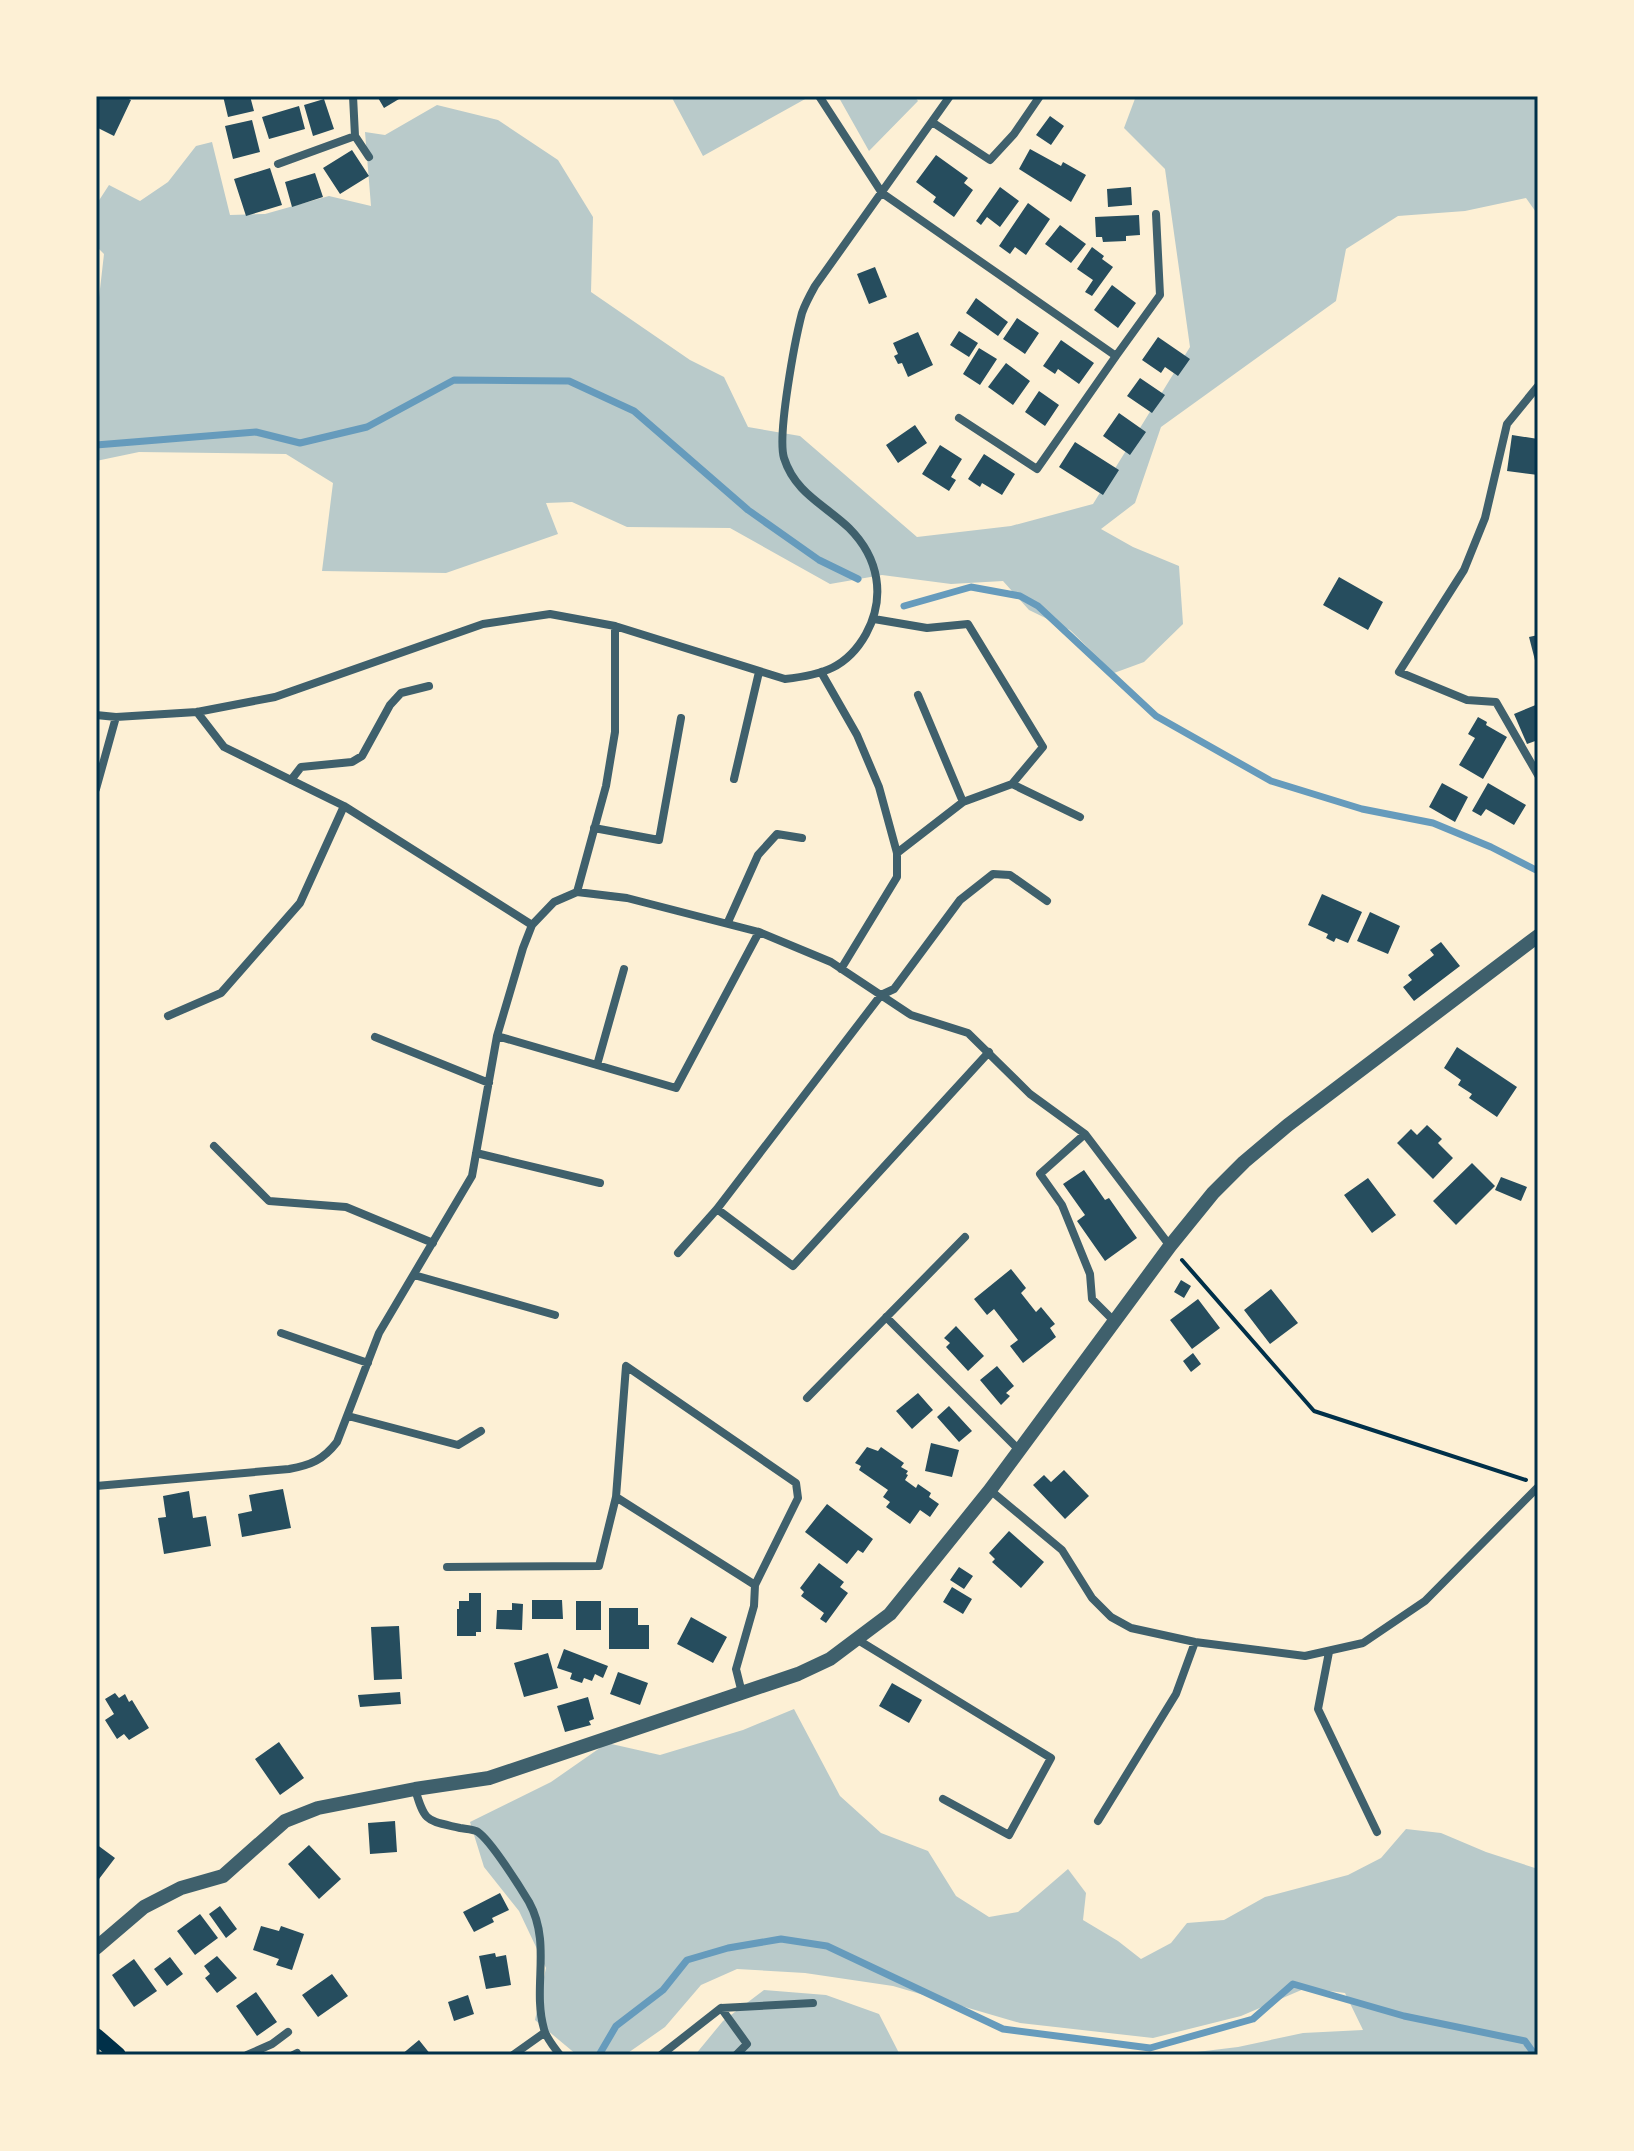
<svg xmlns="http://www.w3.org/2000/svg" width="1634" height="2151" viewBox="0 0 1634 2151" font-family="'DejaVu Sans',sans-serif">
  <rect width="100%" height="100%" fill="#fdf0d5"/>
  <!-- green -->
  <path fill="#b9caca" d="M671 96H805L807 98 703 156Z
    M838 96H914L918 101 869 151Z
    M1136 96H1538V215L1526 198 1465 211 1398 216 1346 249 1336 301 1161 427 1135 503 1101 529 1133 547 1179 566 1183 624 1144 662 1114 673 1070 630 1029 610 1003 581 951 584 882 575 830 584 730 528 627 527 572 502 546 503 558 534 446 573 322 571 333 483 286 454 139 452 96 461V324L104 254 96 246V205L109 185 140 201 168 182 196 146 212 142 230 215 265 214 329 196 371 206 365 132 385 135 437 105 498 120 558 160 593 217 591 292 690 360 724 377 748 427 800 436 917 537 1011 526 1093 504 1190 347 1165 169 1124 128Z
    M794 1709 840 1796 881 1833 928 1851 956 1896 989 1917 1018 1912 1068 1869 1086 1893 1083 1920 1118 1941 1141 1959 1171 1943 1187 1923 1224 1920 1265 1897 1348 1875 1381 1858 1406 1829 1441 1833 1486 1852 1538 1869V2055H1172L1238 2047 1303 2033 1363 2030 1345 1993 1306 1988 1241 2016 1153 2038 1020 2023 893 1986 805 1973 737 1969 701 1985 665 2027 625 2055H577L535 2020 546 1968 519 1911 484 1867 470 1822 551 1782 607 1743 660 1755 743 1730Z
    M764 1990 826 1995 879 2014 899 2053 908 2055H695L723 2021Z"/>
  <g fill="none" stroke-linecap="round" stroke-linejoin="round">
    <!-- stream -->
    <path stroke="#669bbc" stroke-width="7" d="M96 445 256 432 300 443 367 427 454 380 569 381 634 411 748 510 819 560 858 579
      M904 606 971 587 1020 596 1038 606 1156 716 1271 781 1362 809 1433 823 1491 847 1538 871
      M599 2055 616 2026 663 1990 687 1960 728 1948 781 1939 827 1946 1003 2029 1150 2048 1253 2019 1293 1984 1404 2016 1525 2041 1535 2055"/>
  </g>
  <!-- building -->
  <path fill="#264d5e" d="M96 96H122L131 100 114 136 96 127Z
    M223 96H250L254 111 228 117Z
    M377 96H404L384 108Z
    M324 99 334 129 313 136 304 105Z
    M299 106 305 129 269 139 262 117Z
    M1050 116 1064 126 1051 145 1036 135Z
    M252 120 260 152 233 159 225 126Z
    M1030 149 1061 166 1063 162 1086 175 1071 202 1019 169Z
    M352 150 369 176 340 194 323 168Z
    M936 155 968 178 964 183 973 190 954 217 933 202 936 197 916 182Z
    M270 168 282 205 246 216 234 179Z
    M315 173 323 197 292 207 285 182Z
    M1000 187 1019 201 1000 227 987 217 981 225 976 221Z
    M1131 187 1132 205 1108 207 1107 189Z
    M1028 203 1050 219 1026 255 1015 247 1010 254 999 246Z
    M1139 215 1140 235 1126 236V241L1103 242 1102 237H1096L1095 217Z
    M1060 225 1086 244 1071 263 1045 244Z
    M1092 247 1104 256 1102 259 1113 267 1092 296 1085 292 1093 280 1077 269Z
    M875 267 887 297 869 304 857 274Z
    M1112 285 1136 303 1118 328 1094 310Z
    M976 298 1008 322 998 336 966 313Z
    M1017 318 1039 333 1025 354 1003 339Z
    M959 331 978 343 969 357 950 345Z
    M918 332 933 365 908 377 902 363 898 364 894 356 898 354 893 343Z
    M1158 337 1190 359 1178 376 1165 367 1161 373 1142 360Z
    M1061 340 1094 363 1079 384 1058 369 1055 374 1043 366Z
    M979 348 997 359 980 385 963 374Z
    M1006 363 1030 381 1013 405 988 387Z
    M1140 378 1165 395 1152 413 1127 396Z
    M1039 391 1059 405 1045 426 1025 412Z
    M1119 413 1146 432 1130 455 1103 436Z
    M915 425 927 443 898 463 886 445Z
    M1512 435 1538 439V475L1507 471Z
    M1075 442 1119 470 1103 495 1059 467Z
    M940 445 962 459 951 477 956 480 949 491 922 474Z
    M984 454 1015 474 1002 495 982 483 980 487 968 479Z
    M1339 577 1383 602 1368 630 1323 605Z
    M1538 635V667L1537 668 1529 637Z
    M1538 704V740L1527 744 1514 714Z
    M1478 717 1487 722 1486 725 1507 737 1483 779 1459 765 1475 738 1468 734Z
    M1442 783 1468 797 1455 822 1429 807Z
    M1488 783 1526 805 1514 825 1486 809 1481 816 1472 811Z
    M1322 894 1362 912 1348 943 1336 938 1334 942 1326 938 1328 934 1308 925Z
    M1370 912 1400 926 1388 954 1357 941Z
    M1441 942 1460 966 1414 1001 1403 987 1412 980 1408 975 1434 955 1430 950Z
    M1457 1047 1517 1087 1497 1117 1469 1098 1472 1094 1458 1085 1461 1080 1444 1068Z
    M1427 1125 1442 1139 1438 1143 1453 1158 1433 1179 1397 1143 1411 1129 1417 1135Z
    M1472 1163 1495 1186 1456 1225 1433 1201Z
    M1084 1170 1105 1200 1109 1198 1137 1238 1105 1261 1077 1221 1085 1215 1063 1184Z
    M1501 1177 1527 1187 1521 1201 1495 1190Z
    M1368 1178 1396 1215 1372 1233 1344 1195Z
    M1011 1269 1026 1288 1021 1293 1036 1312 1041 1307 1055 1324 1050 1328 1056 1337 1023 1363 1010 1346 1018 1340 994 1309 987 1315 974 1299Z
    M1181 1280 1191 1286 1184 1298 1174 1292Z
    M1271 1289 1298 1323 1270 1344 1244 1310Z
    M1198 1299 1220 1328 1192 1349 1170 1320Z
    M956 1326 984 1356 968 1371 946 1347 950 1343 944 1338Z
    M1193 1353 1201 1364 1191 1372 1183 1361Z
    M997 1366 1014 1386 1006 1393 1010 1396 1001 1405 980 1380Z
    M918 1393 933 1410 912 1429 896 1411Z
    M949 1406 972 1431 959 1442 937 1417Z
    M931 1443 959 1450 952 1477 925 1471Z
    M867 1447 878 1451 881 1447 904 1463 901 1467 908 1471 906 1474 908 1475 905 1480 916 1488 918 1484 931 1493 929 1497 939 1504 930 1517 920 1510 910 1524 886 1507 890 1502 883 1497 888 1490 859 1470 861 1466 855 1463Z
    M1064 1470 1089 1496 1065 1519 1033 1485 1044 1475 1051 1482Z
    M283 1489 291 1528 242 1537 238 1514 252 1511 249 1495Z
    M189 1491 193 1518 206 1516 211 1546 164 1554 158 1518 166 1517 163 1496Z
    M827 1504 873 1539 863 1553 858 1550 847 1564 805 1532Z
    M1009 1531 1044 1562 1021 1588 992 1562 995 1559 989 1553Z
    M819 1563 844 1582 840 1587 848 1593 826 1623 820 1619 824 1613 801 1596 804 1592 800 1588Z
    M959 1567 973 1576 964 1589 950 1580Z
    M952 1587 972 1599 963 1614 943 1602Z
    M469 1593H481V1632H476V1636H457V1609H459V1601H469Z
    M532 1600H562L563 1619H532Z
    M576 1601H601V1630H576Z
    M512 1603 523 1604 522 1630 496 1629 497 1610H512Z
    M609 1608H638V1625H649V1649H609Z
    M691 1617 727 1637 713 1663 677 1644Z
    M399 1626 402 1679 374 1680 371 1627Z
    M564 1649 608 1666 603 1678 595 1674 592 1681 584 1678 582 1683 570 1679 572 1673 557 1668Z
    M548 1653 558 1688 524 1697 514 1663Z
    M618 1672 648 1683 640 1705 610 1694Z
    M892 1683 922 1700 909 1723 879 1706Z
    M400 1692 401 1704 360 1707 358 1695Z
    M115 1693 119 1698 125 1694 129 1702 132 1700 149 1728 129 1740 124 1734 117 1739 105 1720 114 1714 105 1699Z
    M588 1697 594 1719 589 1721 591 1725 565 1732 557 1706Z
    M279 1742 304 1778 280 1795 255 1759Z
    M395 1821 397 1852 370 1854 368 1823Z
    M96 1844 115 1858 99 1879 96 1878Z
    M309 1845 341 1879 319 1899 288 1864Z
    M500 1893 509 1910 492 1918 494 1922 474 1932 463 1912Z
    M220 1906 237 1929 226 1938 209 1914Z
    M200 1914 218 1938 195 1955 177 1931Z
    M261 1926 279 1931 281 1926 304 1934 292 1970 276 1965 279 1959 253 1950Z
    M495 1953 496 1957 506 1955 511 1985 486 1989 479 1956Z
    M217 1956 237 1978 217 1993 205 1978 210 1974 204 1966Z
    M170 1957 183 1974 167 1986 154 1969Z
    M134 1959 157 1991 134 2007 112 1975Z
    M332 1974 348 1996 318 2017 302 1995Z
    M256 1992 277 2022 257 2036 236 2006Z
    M468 1995 474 2014 454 2021 448 2002Z
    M419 2040 431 2055H401Z"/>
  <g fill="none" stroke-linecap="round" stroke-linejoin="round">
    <!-- path -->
    <path stroke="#003049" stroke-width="4" d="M1182 1260 1314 1411 1526 1480"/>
    <!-- minor -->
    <path stroke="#3f606c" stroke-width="8" d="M353 96 355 136 369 157
      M819 96 882 193 1116 356 1037 469 959 418
      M932 122 990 160 1014 134 1040 96
      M278 164 355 136
      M1116 356 1160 295 1156 214
      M1538 386 1507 424 1485 518 1464 570 1399 672 1467 700 1496 702 1538 775
      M874 619 927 628 968 624 1043 747 1012 784 963 802 897 853
      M821 672 857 735 879 787 897 853V877L841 969
      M918 695 963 802
      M197 712 224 747 344 806 532 925
      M96 715 116 717 197 712 275 697 483 624 550 614 615 626 785 679C822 675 847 668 866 634 886 597 879 558 849 528 825 505 795 493 784 458 777 435 795 340 802 313 805 304 810 295 815 286L950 96
      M734 779 759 672
      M291 780 301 767 352 762 362 756 390 705 401 693 429 686
      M1012 784 1080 817
      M96 789 116 717
      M594 828 659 840 681 718
      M577 892 606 786 615 732V626
      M728 922 758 855 777 834 802 838
      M168 1016 221 993 300 903 344 806
      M497 1036 676 1088 759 932
      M375 1037 489 1083
      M597 1065 624 969
      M1085 1134 1040 1174 1062 1205 1090 1274 1092 1299 1114 1321
      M214 1146 269 1201 346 1207 433 1243
      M476 1153 600 1183
      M717 1209 793 1266 989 1052
      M678 1253 717 1209 881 995 894 989 960 900 993 874 1010 875 1047 901
      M414 1275 555 1315
      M886 1317 1020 1451
      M281 1333 368 1363
      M807 1398 965 1237
      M348 1416 458 1445 481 1431
      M96 1486 289 1469C311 1465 323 1460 337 1442L379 1333 472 1176 497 1036 523 948 532 925 554 902 577 892 627 898 759 932 831 962 911 1015 968 1033 1030 1094 1085 1134 1170 1246
      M990 1490 1062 1550 1092 1598 1111 1617 1131 1628 1195 1642 1305 1656 1363 1643 1425 1601 1538 1487
      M447 1567 599 1566 616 1497
      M858 1640 1051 1758 1009 1835 943 1799
      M1329 1652 1318 1709 1377 1832
      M742 1693 736 1669 754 1606 755 1585 798 1498 796 1483 626 1366 616 1497 755 1585
      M415 1789C425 1823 426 1820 460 1828 465 1829 474 1829 478 1832 491 1841 520 1887 529 1902 552 1944 532 1987 544 2029 546 2038 554 2047 560 2055
      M1098 1821 1176 1694 1195 1642
      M721 2008 747 2044 736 2055
      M247 2055 272 2044 288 2032
      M293 2055 297 2053
      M513 2055 544 2033
      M661 2055 721 2008 813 2003"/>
    <!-- tertiary -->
    <path stroke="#3f606c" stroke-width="14" d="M96 1948 144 1907 181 1888 223 1876 285 1821 318 1808 415 1789 489 1778 798 1674 830 1659 890 1614 990 1490 1170 1246 1213 1193 1244 1162 1288 1125 1538 936"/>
    <!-- secondary -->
    <path stroke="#003049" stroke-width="16" d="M96 2036 118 2055"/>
  </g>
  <!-- border -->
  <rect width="1634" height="2151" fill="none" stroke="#fdf0d5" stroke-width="196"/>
  <rect x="98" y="98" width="1438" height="1955" fill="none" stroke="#003049" stroke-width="3"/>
</svg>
